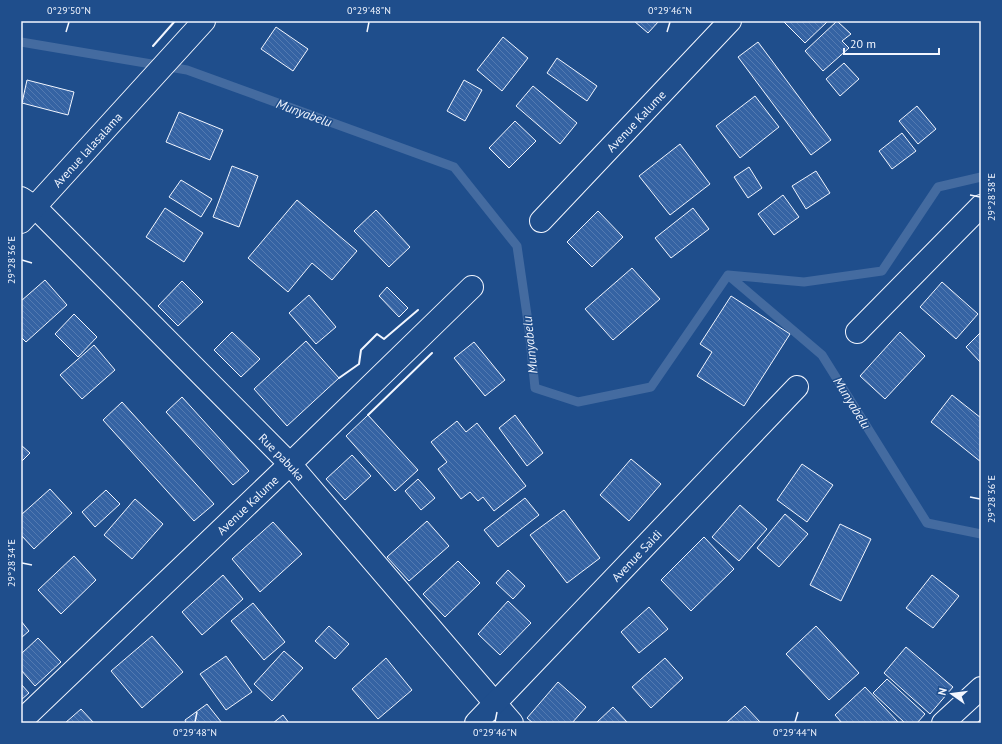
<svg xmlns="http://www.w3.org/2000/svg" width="1002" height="744" viewBox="0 0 1002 744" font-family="'PT Sans',sans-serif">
  <defs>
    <pattern id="building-back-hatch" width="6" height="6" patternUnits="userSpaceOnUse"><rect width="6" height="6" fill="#3563a3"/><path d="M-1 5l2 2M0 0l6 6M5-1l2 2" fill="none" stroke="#537ab1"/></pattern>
  </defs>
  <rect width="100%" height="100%" fill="#1f4e8c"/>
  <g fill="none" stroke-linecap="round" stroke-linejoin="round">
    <!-- stream -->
    <path stroke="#446ba0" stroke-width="9" d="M21 42 187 70 454 167 517 246 529 329 535 388 578 402 651 387 728 275 822 355 927 523 981 534
      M728 275 804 282 882 271 938 187 981 177"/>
  </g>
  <!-- building -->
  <path fill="url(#building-back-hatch)" stroke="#f2f6ff" d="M634 21H659L648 33Z
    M783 21H828L805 43Z
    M837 21 851 34 842 41 849 48 823 71 805 51Z
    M276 27 308 49 293 71 261 49Z
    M503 37 528 58 502 91 477 70Z
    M758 42 831 140 811 155 738 57Z
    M557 58 597 86 587 101 547 73Z
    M844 63 859 79 840 96 826 79Z
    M27 80 74 92 68 115 22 103Z
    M464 80 482 90 465 121 447 111Z
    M533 86 577 123 560 144 516 106Z
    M755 96 779 127 740 158 716 126Z
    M917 106 936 129 918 144 899 121Z
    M179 112 223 130 210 160 166 142Z
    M515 121 536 141 509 168 489 148Z
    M902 133 916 151 892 169 879 151Z
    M680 144 710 184 670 215 639 176Z
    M232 166 258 176 239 227 213 217Z
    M749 167 762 188 748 198 734 177Z
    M816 171 830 193 806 209 792 186Z
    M181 180 212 199 201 217 169 197Z
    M783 195 799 217 774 235 758 214Z
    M297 200 357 251 332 280 312 263 288 292 248 258Z
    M165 208 203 233 184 262 146 237Z
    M693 208 709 229 671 258 655 238Z
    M376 210 410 247 389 267 354 231Z
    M598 211 623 237 592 267 567 242Z
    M632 268 660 299 613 340 585 309Z
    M45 280 67 305 26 342 21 337V301Z
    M182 281 203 302 178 326 158 306Z
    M942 282 978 314 956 339 920 307Z
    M387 287 408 308 399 317 379 296Z
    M309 295 336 327 316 344 289 313Z
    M731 296 790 334 744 406 697 376 712 352 700 344Z
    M74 314 97 337 78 357 55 334Z
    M232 332 260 359 241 377 214 350Z
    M900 332 925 356 885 399 860 376Z
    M981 332V363L966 347Z
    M306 341 339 378 287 426 254 389Z
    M474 342 505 380 485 396 454 358Z
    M94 345 115 370 82 399 60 375Z
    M952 395 981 418V462L931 422Z
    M182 397 249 471 233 485 166 412Z
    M122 402 214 504 194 521 103 420Z
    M368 415 418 470 395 491 346 436Z
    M515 415 543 453 527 466 499 428Z
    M457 421 466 432 477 423 526 486 494 511 483 497 478 501 470 492 461 499 438 469 447 462 431 442Z
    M21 445 30 453 21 462Z
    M352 455 371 476 345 500 326 479Z
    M631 459 661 484 629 521 600 495Z
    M802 464 833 485 807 522 777 500Z
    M418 479 435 498 421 510 405 491Z
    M50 489 72 513 34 549 21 535V515Z
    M106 490 120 504 95 527 82 512Z
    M525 498 539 515 498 547 484 530Z
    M135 499 163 524 132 559 104 535Z
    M740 505 767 529 739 561 712 537Z
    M564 510 600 558 567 583 530 535Z
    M785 514 808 534 779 567 757 548Z
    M427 521 449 546 409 581 387 557Z
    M273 522 302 554 260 592 232 559Z
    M840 524 871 539 841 601 810 585Z
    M704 537 734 569 691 611 661 580Z
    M74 556 96 580 61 614 38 590Z
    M458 561 480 583 445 617 423 594Z
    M508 570 525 586 513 599 496 583Z
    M223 575 243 599 202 635 182 612Z
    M932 575 959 596 933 628 906 608Z
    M508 601 531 623 500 655 478 634Z
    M253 603 285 642 264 660 231 621Z
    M649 607 668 629 639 653 621 632Z
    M21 621 29 631 21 638Z
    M329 626 349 644 335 659 315 641Z
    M816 626 859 673 829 700 786 654Z
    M152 636 183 672 142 708 111 671Z
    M38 638 61 662 35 686 21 670V654Z
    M906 647 953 687 930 714 884 673Z
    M284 651 303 668 272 701 254 684Z
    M226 656 252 692 226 710 200 674Z
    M386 658 412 690 378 719 352 689Z
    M665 658 683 678 651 708 632 687Z
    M887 679 925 714 917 723H905L873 693Z
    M558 682 586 707 572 723H533L527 718Z
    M21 684 29 693 21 700Z
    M865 687 899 723H842L835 715Z
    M207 704 222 723H186L185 720Z
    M745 706 761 723H726Z
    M613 707 628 723H596Z
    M81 709 94 723H65Z
    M283 715 289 723H273Z"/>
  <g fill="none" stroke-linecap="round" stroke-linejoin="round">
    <defs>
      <g id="minor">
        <path id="s1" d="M21 198 35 207 290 464 512 723"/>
        <path id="s2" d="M541 221 730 21"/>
        <path id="s3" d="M21 222 204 21"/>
        <path d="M857 332 981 206"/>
        <path id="s4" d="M21 721 290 464 472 287"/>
        <path id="s5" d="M476 723 797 387"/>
        <path d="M943 723 981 688"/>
      </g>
    </defs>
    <!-- minor casing -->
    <use href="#minor" stroke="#f2f6ff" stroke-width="24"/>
    <!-- minor -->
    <use href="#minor" stroke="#1f4e8c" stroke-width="22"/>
    <!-- wall -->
    <path stroke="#f2f6ff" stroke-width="2" d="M153 46 175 21
      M339 378 359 364 361 350 377 334 384 339 418 310
      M368 415 432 353
      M978 723 981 720"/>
  </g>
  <!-- ticks -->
  <path fill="none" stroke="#f2f6ff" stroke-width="1.5" d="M66 32 69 22M367 32 369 22M667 32 670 22M970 195 980 197M22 260 32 263M970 497 980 499M22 563 32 565M195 722 197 712M495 722 497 712M795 722 798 712"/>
  <g text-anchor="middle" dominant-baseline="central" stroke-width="3" stroke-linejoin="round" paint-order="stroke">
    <!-- street labels -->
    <g font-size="12" fill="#f2f6ff" stroke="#1f4e8c">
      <text stroke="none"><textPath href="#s2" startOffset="138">Avenue Kalume</textPath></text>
      <text stroke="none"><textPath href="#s3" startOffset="98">Avenue lalasalama</textPath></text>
      <text stroke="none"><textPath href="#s1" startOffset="368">Rue pabuka</textPath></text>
      <text stroke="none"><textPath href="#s4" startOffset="313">Avenue Kalume</textPath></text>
      <text stroke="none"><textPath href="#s5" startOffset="232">Avenue Saidi</textPath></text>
    </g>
    <!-- water labels -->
    <g font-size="13" font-style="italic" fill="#f2f6ff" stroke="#1f4e8c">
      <text transform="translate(304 113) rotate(20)">Munyabelu</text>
      <text transform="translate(530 345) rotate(-96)">Munyabelu</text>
      <text transform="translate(852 403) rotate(58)">Munyabelu</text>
    </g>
  </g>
  <!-- border -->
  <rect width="1002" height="744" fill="none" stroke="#1f4e8c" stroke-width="44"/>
  <!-- north arrow -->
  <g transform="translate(952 694) rotate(284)" stroke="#1f4e8c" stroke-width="3" paint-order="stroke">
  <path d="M0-3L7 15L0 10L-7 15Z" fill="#f2f6ff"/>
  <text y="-6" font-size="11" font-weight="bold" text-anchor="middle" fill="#f2f6ff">N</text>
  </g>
  <!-- scale -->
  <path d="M844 48v6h95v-6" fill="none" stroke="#f2f6ff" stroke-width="2"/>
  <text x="850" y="48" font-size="12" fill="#f2f6ff" stroke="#1f4e8c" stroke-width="3" paint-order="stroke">20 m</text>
  <rect x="22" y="22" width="958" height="700" fill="none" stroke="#f2f6ff" stroke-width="1.5"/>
  <g font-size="10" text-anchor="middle" fill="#f2f6ff">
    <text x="69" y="14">0°29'50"N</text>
    <text x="369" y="14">0°29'48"N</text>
    <text x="670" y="14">0°29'46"N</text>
    <text transform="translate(991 197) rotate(-90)" y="4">29°28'38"E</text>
    <text transform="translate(11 260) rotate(-90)" y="4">29°28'36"E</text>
    <text transform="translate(991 499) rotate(-90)" y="4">29°28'36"E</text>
    <text transform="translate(11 563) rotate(-90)" y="4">29°28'34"E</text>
    <text x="195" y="736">0°29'48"N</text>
    <text x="495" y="736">0°29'46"N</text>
    <text x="795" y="736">0°29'44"N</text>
  </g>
</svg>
